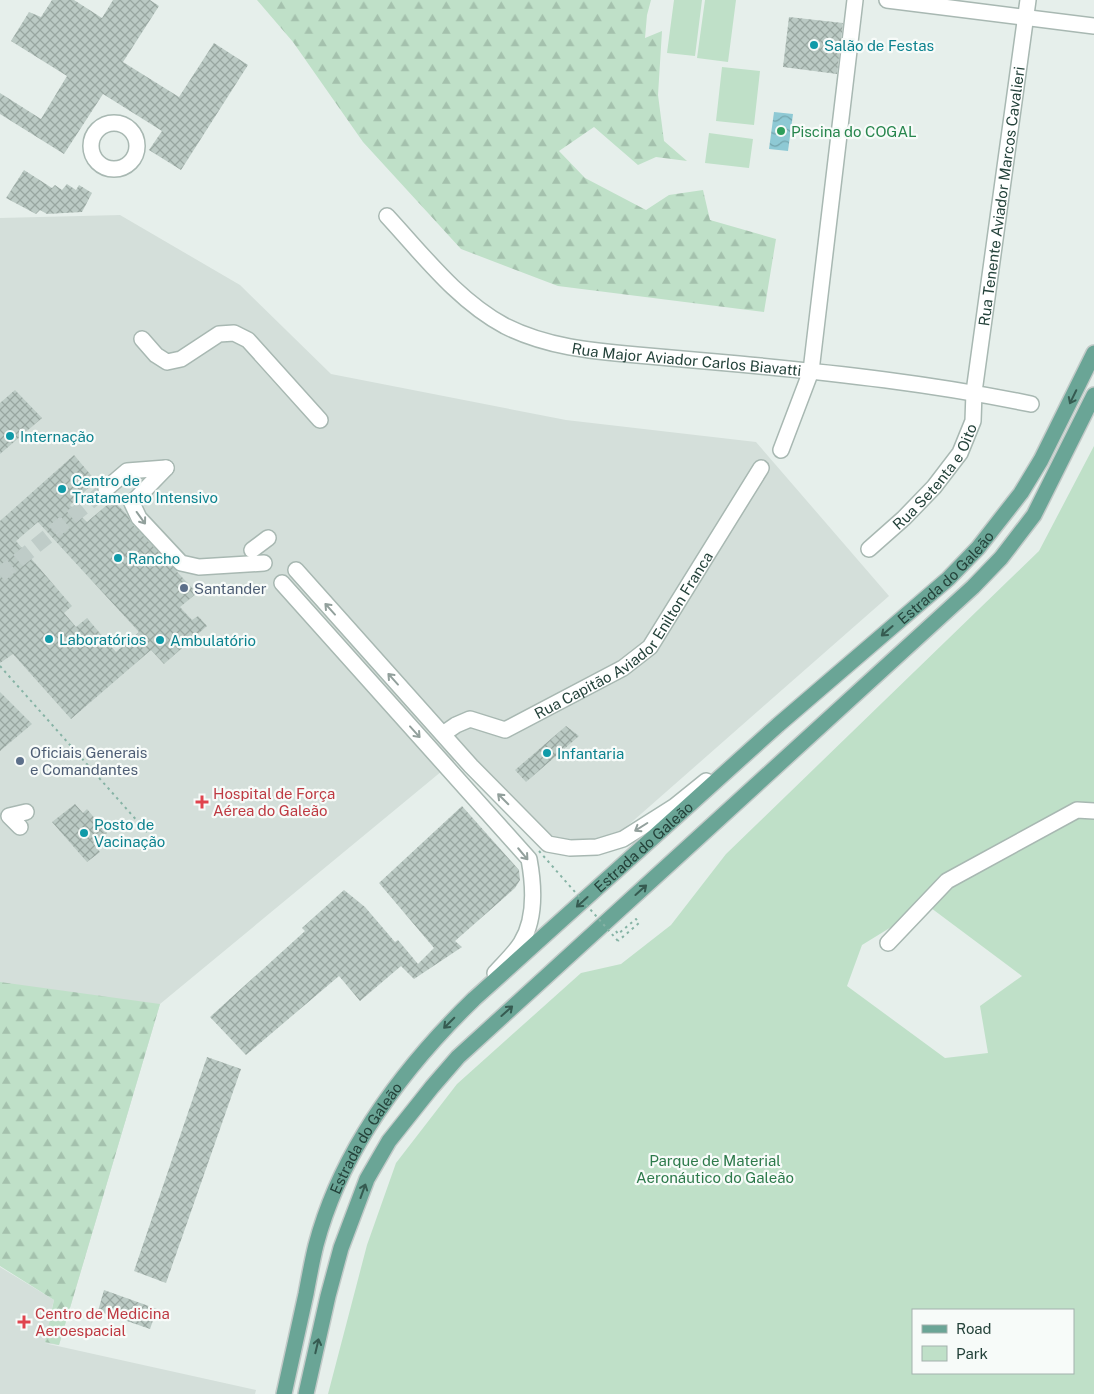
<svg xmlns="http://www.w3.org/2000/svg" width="1094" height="1394" viewBox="0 0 1094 1394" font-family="'Public Sans',sans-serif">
  <defs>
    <pattern id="forest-firs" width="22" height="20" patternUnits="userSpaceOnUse" patternTransform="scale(1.25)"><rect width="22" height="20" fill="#bfe0c8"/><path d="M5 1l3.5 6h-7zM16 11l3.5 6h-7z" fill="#a4c1ad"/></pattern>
    <pattern id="water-waves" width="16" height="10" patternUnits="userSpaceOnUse" patternTransform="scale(1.25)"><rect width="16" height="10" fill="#8ec9d4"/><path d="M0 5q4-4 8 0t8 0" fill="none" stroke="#74a5ad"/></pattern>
    <pattern id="building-cross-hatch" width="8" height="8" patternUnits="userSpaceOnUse" patternTransform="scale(1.25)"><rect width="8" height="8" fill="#bbcac4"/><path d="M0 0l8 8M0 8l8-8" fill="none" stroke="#98a6a0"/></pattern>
  </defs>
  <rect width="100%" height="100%" fill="#e6efeb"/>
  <!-- built -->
  <path fill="#d4dfda" d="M120 215 240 285 331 374 566 420 756 442 889 596 625 828 602 841 574 844 550 838 465 752 160 1004 59 1345 44 1343 256 1390 255 1394H0V1267L54 1300 48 1324 55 1299 0 1265V218Z"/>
  <!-- forest -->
  <path fill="url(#forest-firs)" d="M257 0H651L647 15 645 38 662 31 658 95 664 141 687 161 656 157 638 165 594 127 559 151 585 178 646 210 669 195 703 190 710 220 776 239 764 312 558 286 461 249 363 142 293 42Z
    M0 982 160 1004 59 1345 45 1342 54 1300 0 1266Z"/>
  <!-- park -->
  <path fill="#bfe0c8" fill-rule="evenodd" d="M674 0H702L695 56 667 53Z
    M705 0H736L728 62 697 58Z
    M722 67 760 71 754 125 716 121Z
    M709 133 753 139 749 168 705 163Z
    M1094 446V1394H328L367 1245 396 1163 457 1084 581 973 621 964 671 925 726 854 1039 551ZM927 905 1022 976 980 1006 988 1053 945 1058 847 986 862 945ZM913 1310H1073V1373H913Z"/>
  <!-- water -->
  <path fill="url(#water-waves)" d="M774 112 793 114 788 151 769 149Z"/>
  <!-- building -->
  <path fill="url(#building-cross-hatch)" fill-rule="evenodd" d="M52 0H74L102 18 113 0H150L159 6 123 62 179 97 214 43 248 65 181 170 149 150 162 131 103 94 64 154 0 114V93L41 119 67 76 11 41 29 12 41 17Z
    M789 17 843 23 837 74 783 67Z
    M24 170 52 188 55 185 62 190 67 184 76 190 79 185 92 193 82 212 47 214 40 210 36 214 6 198Z
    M15 390 42 418 0 454V403Z
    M74 455 96 481 70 505 87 522 113 500 128 516 132 524 197 593 180 607 192 620 198 616 207 626 164 664 151 650 71 719 13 654 0 663V521ZM38 522 139 632 116 652 87 618 76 627 64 613 72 606 16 541Z
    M0 692 32 724 0 751Z
    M566 726 579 736 526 782 515 770Z
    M75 804 83 813 87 809 107 833 93 843 100 852 87 862 52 822Z
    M462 806 519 870 520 880 515 888 455 941 462 947 414 979 401 966 360 1001 339 976 246 1055 210 1017 305 931 302 928 344 890 365 907 395 942 398 940 418 964 434 948 379 883Z
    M207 1057 241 1069 166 1283 134 1271Z
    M104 1290 157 1309 150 1329 98 1311Z"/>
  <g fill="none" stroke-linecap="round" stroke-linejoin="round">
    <!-- minor-tunnel -->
    <path stroke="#bfccc8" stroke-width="15" stroke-dasharray="15 8" stroke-linecap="butt" d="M0 575 106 489"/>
    <defs>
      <g id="minor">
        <path d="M887 0 1094 26"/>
        <circle cx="114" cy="146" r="23"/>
        <path id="s1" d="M387 216C423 255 458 301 505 326 547 347 591 351 637 355 671 358 705 361 739 364 836 373 934 384 1031 404"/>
        <path d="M142 339 156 355 167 362 181 359 219 334 234 333 248 340 320 420"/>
        <path d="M781 450 811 371 855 0"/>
        <path d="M166 468 132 503 139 518 181 563 199 567 264 563"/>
        <path d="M106 489 127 471 166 468"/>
        <path id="s2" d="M869 549 904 518 934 487 960 453 973 421 974 392 1028 0"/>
        <path d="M252 550 268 538"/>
        <path d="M296 570 471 766 548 844 570 848 597 847 623 839 675 806 706 781"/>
        <path d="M282 583 529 859C534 886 536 919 521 943 514 954 504 963 495 973"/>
        <path id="s3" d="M443 734 456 725 470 719 505 730 623 668 650 647 761 468"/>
        <path d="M20 827 9 816 26 812"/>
        <path d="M888 943 947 881 1077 810 1094 811"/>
      </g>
      <g id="major">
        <path id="s4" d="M284 1394C291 1361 299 1327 306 1294 309 1278 312 1261 316 1245 341 1150 404 1067 474 999L778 725 948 579 978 548 1021 493 1041 460 1094 353"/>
        <path d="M306 1394 328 1296 341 1248 367 1179 389 1141 432 1087 458 1057 973 587 1001 558 1034 515 1094 395"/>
      </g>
    </defs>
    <!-- minor casing -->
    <use href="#minor" stroke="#a8b8b2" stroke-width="18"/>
    <!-- major casing -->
    <use href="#major" stroke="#c2cac8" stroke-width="18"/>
    <!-- path -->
    <path stroke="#86b3a5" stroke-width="2" stroke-dasharray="2.5 4" stroke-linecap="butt" d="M0 666 147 832
      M616 931 618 934 636 919 639 923 618 941"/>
    <!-- minor -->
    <use href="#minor" stroke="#fff" stroke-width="15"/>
    <!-- major -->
    <use href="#major" stroke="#6aa596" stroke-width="15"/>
    <!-- path-bridge -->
    <path stroke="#86b3a5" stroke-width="2" stroke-dasharray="2.5 4" stroke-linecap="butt" d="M539 851 618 941"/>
  </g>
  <!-- one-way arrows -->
  <defs><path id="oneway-shaft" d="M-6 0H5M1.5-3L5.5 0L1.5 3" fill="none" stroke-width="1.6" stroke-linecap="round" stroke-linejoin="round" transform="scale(1.25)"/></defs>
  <g stroke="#365b51">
    <use href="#oneway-shaft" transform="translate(1073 397) rotate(116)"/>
    <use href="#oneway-shaft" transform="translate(887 631) rotate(139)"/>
    <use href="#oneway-shaft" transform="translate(641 890) rotate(-42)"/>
    <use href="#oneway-shaft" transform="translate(582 902) rotate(138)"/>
    <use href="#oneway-shaft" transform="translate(507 1011) rotate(-42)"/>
    <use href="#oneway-shaft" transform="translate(449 1023) rotate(135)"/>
    <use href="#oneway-shaft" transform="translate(363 1191) rotate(-70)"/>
    <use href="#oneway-shaft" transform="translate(317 1346) rotate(-77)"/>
  </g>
  <g stroke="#92a09c">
    <use href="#oneway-shaft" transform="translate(141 518) rotate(54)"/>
    <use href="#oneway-shaft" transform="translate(330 609) rotate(-132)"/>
    <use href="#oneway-shaft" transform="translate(393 679) rotate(-132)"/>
    <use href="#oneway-shaft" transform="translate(415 732) rotate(48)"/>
    <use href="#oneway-shaft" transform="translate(503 799) rotate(-135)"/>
    <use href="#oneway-shaft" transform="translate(641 827) rotate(148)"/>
    <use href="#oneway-shaft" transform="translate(523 854) rotate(50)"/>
  </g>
  <!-- markers -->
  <g fill="#0f9aa8" stroke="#f7fbf9" stroke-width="2">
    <circle cx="814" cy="45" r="5"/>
    <circle cx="10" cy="436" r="5"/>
    <circle cx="62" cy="489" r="5"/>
    <circle cx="118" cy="558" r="5"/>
    <circle cx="49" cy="639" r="5"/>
    <circle cx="160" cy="640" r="5"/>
    <circle cx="547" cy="753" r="5"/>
    <circle cx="84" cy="833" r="5"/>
  </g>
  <circle fill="#2e9e5b" stroke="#f7fbf9" stroke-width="2" cx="781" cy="131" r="5"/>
  <g fill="#5c6f8a" stroke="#f7fbf9" stroke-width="2">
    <circle cx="184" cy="588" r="5"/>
    <circle cx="20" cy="761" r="5"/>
  </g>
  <g fill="#e0444e" stroke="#f7fbf9" stroke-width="2">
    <path d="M199.5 794.5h5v5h5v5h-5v5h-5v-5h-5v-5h5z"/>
    <path d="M21.5 1314.5h5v5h5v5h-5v5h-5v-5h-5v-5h5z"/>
  </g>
  <g text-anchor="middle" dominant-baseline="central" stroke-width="4.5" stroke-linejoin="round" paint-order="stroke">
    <!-- culture labels -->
    <g font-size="15" fill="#0d838f" stroke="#f7fbf9" text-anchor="start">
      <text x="824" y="45">Salão de Festas</text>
      <text x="20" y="436">Internação</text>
      <text x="72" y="480">Centro de<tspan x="72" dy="17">Tratamento Intensivo</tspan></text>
      <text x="128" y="558">Rancho</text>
      <text x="59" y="639">Laboratórios</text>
      <text x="170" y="640">Ambulatório</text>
      <text x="557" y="753">Infantaria</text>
      <text x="94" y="824">Posto de<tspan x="94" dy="17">Vacinação</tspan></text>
    </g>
    <!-- leisure labels -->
    <g font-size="15" fill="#27864d" stroke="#f7fbf9" text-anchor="start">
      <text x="791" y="131">Piscina do COGAL</text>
    </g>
    <!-- street labels -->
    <g font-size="15" fill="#24423a" stroke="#f7fbf9">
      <text stroke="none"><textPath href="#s2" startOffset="394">Rua Tenente Aviador Marcos Cavalieri</textPath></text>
      <text stroke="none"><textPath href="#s1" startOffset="348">Rua Major Aviador Carlos Biavatti</textPath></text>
      <text stroke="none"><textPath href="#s2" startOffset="99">Rua Setenta e Oito</textPath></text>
      <text stroke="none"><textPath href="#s4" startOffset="1081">Estrada do Galeão</textPath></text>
      <text stroke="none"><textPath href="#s3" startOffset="224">Rua Capitão Aviador Enilton Franca</textPath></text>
      <text stroke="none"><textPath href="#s4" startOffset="676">Estrada do Galeão</textPath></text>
      <text stroke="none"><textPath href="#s4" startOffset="271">Estrada do Galeão</textPath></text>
    </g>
    <!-- service labels -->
    <g font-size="15" fill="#4e5e75" stroke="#f7fbf9" text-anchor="start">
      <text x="194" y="588">Santander</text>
      <text x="30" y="752">Oficiais Generais<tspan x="30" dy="17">e Comandantes</tspan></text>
    </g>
    <!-- health labels -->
    <g font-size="15" fill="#be3a42" stroke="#f7fbf9" text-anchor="start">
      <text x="213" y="793">Hospital de Força<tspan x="213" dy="17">Aérea do Galeão</tspan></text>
      <text x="35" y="1313">Centro de Medicina<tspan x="35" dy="17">Aeroespacial</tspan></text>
    </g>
    <!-- park labels -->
    <g font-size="15" fill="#2d7a4b" stroke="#f7fbf9">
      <text x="715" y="1160">Parque de Material<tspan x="715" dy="17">Aeronáutico do Galeão</tspan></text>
    </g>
  </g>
  <!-- legend -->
  <rect x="912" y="1309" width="162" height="65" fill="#f7fbf9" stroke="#a3b1ad"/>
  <rect x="922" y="1325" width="25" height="8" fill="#6aa596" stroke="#a3b1ad"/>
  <text x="956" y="1334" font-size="15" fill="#24423a">Road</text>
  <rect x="922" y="1346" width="25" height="15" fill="#bfe0c8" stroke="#a3b1ad"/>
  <text x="956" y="1359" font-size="15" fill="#24423a">Park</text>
</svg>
